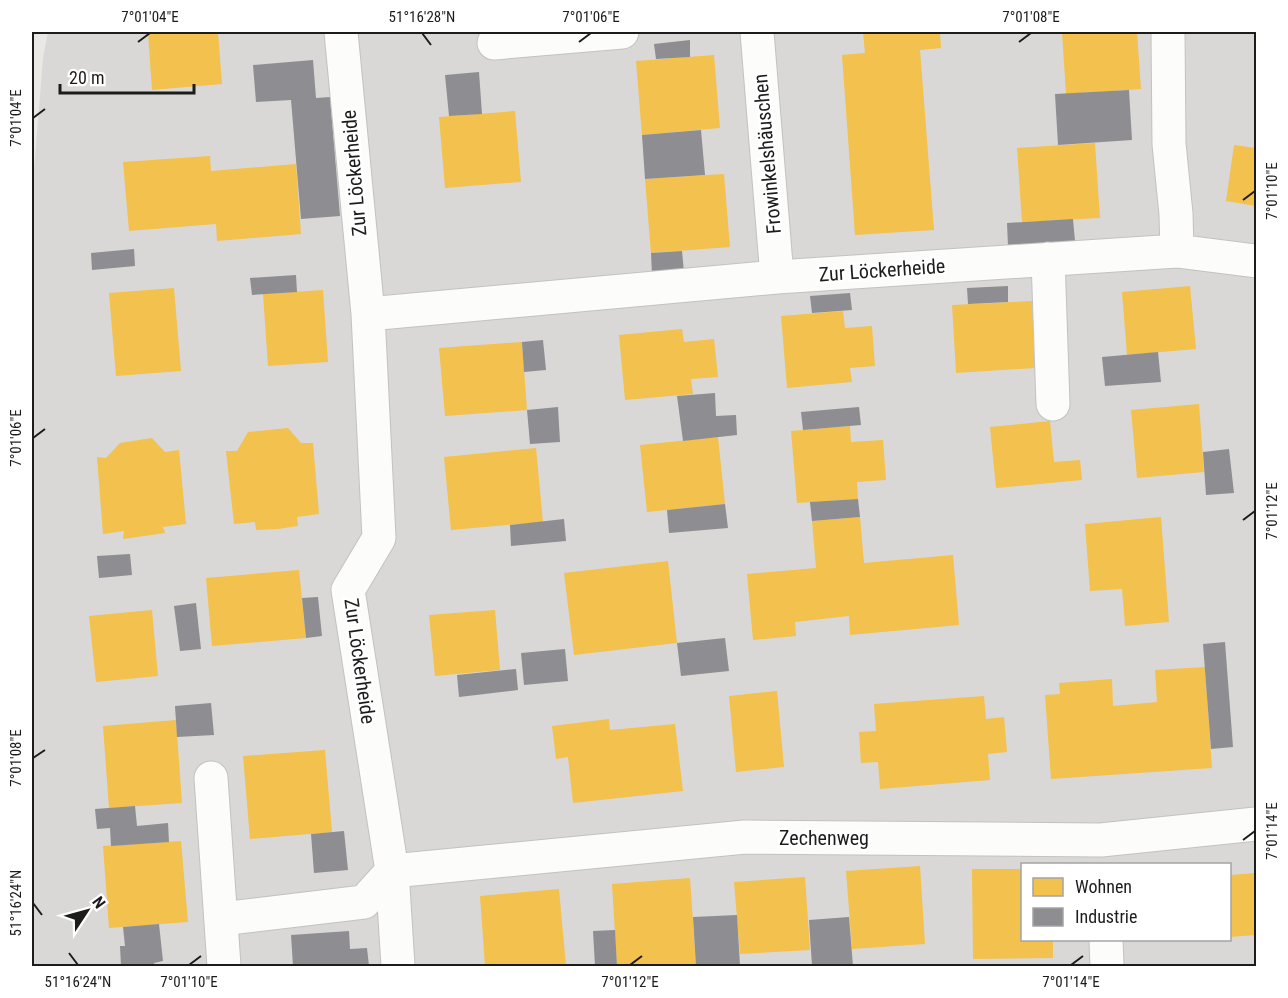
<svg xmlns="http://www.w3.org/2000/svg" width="1288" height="998" viewBox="0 0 1288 998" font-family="'Roboto Condensed',sans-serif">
  <rect width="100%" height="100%" fill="#eae8e5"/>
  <!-- residential -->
  <path fill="#d9d8d6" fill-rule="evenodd" d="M48 32H1256V966H32V196L43 58ZM1022 864H1230V940H1022Z"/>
  <!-- homes -->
  <path fill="#f2c14e" d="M148 32H218L222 84 152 90Z
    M863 32H940L941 48 920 50 934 230 855 235 842 55 865 53Z
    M1062 32H1137L1141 89 1066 94Z
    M714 55 720 128 642 135 636 61Z
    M515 111 521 182 445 188 439 117Z
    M1095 143 1100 218 1022 222 1017 148Z
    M1234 145 1256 148V206L1226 201Z
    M210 156 211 171 296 164 301 234 217 241 216 224 129 231 123 162Z
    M724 174 730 247 651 253 645 179Z
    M1190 286 1196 349 1127 355 1122 292Z
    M174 288 181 371 116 376 109 293Z
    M323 290 328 362 268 366 263 294Z
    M1032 301 1035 368 956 373 952 305Z
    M843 311 845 328 872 326 875 366 850 368 852 382 787 388 781 316Z
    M682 329 684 342 714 339 718 377 691 379 693 394 625 400 619 335Z
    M522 342 527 410 445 416 439 348Z
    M1199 404 1204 472 1137 478 1131 410Z
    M1050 421 1054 462 1080 460 1082 480 996 488 990 427Z
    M850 426 851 442 883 440 886 480 857 482 858 499 797 503 791 431Z
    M288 428 301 443H313L319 514 297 517 298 526 278 529 256 530 255 522 234 524 226 451H237L248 432Z
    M718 437 725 504 647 512 640 445Z
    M152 438 165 452 179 450 186 524 163 527 165 533 123 539 124 531 103 534 97 457 106 458 120 443Z
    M536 448 543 522 451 530 444 457Z
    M860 517 864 563 953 555 959 625 850 635 849 616 795 622 796 636 753 640 747 574 816 568 812 521Z
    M1161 517 1169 622 1125 626 1122 589 1090 591 1085 524Z
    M668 561 677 643 574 655 564 573Z
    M299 570 306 638 212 646 206 578Z
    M152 610 158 676 96 682 89 616Z
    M495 610 500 670 435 676 429 615Z
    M1205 667 1212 768 1051 779 1045 695 1060 694 1059 683 1112 679 1113 706 1157 702 1155 670Z
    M777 691 784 767 736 772 729 696Z
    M984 696 986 719 1004 717 1007 752 988 754 990 780 880 789 878 762 861 763 859 732 876 731 874 704Z
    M609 719 610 730 675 724 683 791 573 803 568 757 556 759 552 726Z
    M176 720 182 803 109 808 103 726Z
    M325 750 332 832 250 839 243 756Z
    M181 841 188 922 109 928 103 846Z
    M920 866 925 944 852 949 846 871Z
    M972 869H1022V940H1053V958L973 959Z
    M1256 873V935L1230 937V875Z
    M805 877 810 950 740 954 734 882Z
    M690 878 696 965 617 966 612 884Z
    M559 889 566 966H485L480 896Z"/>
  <!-- industry -->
  <path fill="#8d8d92" d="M690 40V57L656 59 654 44Z
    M313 60 316 98 330 97 340 216 301 219 291 100 256 102 253 65Z
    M479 72 482 114 449 116 445 75Z
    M1129 90 1132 140 1058 145 1055 94Z
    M701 130 705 175 645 179 642 135Z
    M1073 219 1075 241 1008 246 1007 223Z
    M134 249 135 266 92 270 91 253Z
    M682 251 684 272 652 275 651 253Z
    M296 275 297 292 252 295 250 278Z
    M1008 286V302L968 304 967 288Z
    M850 293 852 310 812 313 810 296Z
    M543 340 546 370 524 372 522 342Z
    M1158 352 1161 382 1105 386 1102 357Z
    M715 393 716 416 736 415 737 435 683 441 677 396Z
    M558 407 560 442 530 444 527 410Z
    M859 407 861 425 803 430 801 412Z
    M1229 449 1234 493 1206 495 1203 452Z
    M858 499 860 517 812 521 810 502Z
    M725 504 728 528 669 533 667 510Z
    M564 519 566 541 511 546 510 525Z
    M130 554 132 575 99 578 97 556Z
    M318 597 322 636 306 638 302 598Z
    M196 603 201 649 180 651 174 606Z
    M725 638 729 671 681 676 677 643Z
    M1225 642 1233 747 1211 749 1203 644Z
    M565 649 568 681 524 685 521 653Z
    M516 669 518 690 459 697 457 675Z
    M211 703 214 735 177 737 175 706Z
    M135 806 137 826 168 823 169 842 111 846 110 828 97 829 95 809Z
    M344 831 348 870 314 873 311 834Z
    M737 915 740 966H696L693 917Z
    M849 917 853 966H812L809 920Z
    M159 924 163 961 154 963 155 966H121L120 946H125L123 927Z
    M615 930 617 966H595L593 931Z
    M349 931 350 949 367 948 369 966H293L291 935Z"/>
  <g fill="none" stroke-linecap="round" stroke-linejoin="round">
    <defs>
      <path id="minor" d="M341 32 368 314 379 538 348 590 392 871 398 966
        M757 32 777 277
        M1168 32 1169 144 1176 214 1177 251
        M494 43 622 32
        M1048 259 1053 404
        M368 314 777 277 1177 251 1256 261
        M211 778 224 966
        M221 919 364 902 392 871 745 837 1101 840 1256 824
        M1106 940 1107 966"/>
    </defs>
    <!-- minor casing -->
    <use href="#minor" stroke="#c3c2c1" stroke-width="35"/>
    <!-- minor -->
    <use href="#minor" stroke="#fcfcfb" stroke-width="33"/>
  </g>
  <!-- ticks -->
  <path fill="none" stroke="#1c1c1c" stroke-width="2" d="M422 33 431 45M138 42 150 33M579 42 591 33M1019 42 1031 33M33 118 45 109M1243 200 1255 191M33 438 45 429M1243 520 1255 511M33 758 45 750M1243 840 1255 831M33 903 42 915M69 953 78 965M189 965 201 956M630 965 642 956M1071 965 1083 956"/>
  <g text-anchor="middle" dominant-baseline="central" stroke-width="6" stroke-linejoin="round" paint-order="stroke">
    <!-- street labels -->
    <g font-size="20" fill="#1c1c1c" stroke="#fff">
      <text transform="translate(767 154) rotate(-95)">Frowinkelshäuschen</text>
      <text transform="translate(354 173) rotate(-95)">Zur Löckerheide</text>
      <text transform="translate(882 270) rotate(-4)">Zur Löckerheide</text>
      <text transform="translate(360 661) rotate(82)">Zur Löckerheide</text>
      <text x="824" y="838">Zechenweg</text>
    </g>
  </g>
  <!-- border -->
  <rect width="1288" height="998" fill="none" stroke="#ffffff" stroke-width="66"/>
  <!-- legend -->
  <rect x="1021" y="863" width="210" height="78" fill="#ffffff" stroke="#a4a4a4" stroke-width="1.5"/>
  <rect x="1033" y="878" width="30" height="18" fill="#f2c14e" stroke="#a4a4a4" stroke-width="1.5"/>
  <text x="1075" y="893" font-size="18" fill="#1c1c1c">Wohnen</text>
  <rect x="1033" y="908" width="30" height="18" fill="#8d8d92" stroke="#a4a4a4" stroke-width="1.5"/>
  <text x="1075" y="923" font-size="18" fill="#1c1c1c">Industrie</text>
  <!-- north arrow -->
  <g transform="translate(87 911) rotate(54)" stroke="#ffffff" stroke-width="4.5" paint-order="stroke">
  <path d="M0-4.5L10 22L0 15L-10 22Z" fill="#1c1c1c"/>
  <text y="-9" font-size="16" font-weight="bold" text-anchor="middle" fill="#1c1c1c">N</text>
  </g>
  <!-- scale -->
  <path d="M60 84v9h134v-9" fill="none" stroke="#1c1c1c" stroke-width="3"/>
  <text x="69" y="84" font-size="18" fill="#1c1c1c" stroke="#ffffff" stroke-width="4.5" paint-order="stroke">20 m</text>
  <rect x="33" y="33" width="1222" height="932" fill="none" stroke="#1c1c1c" stroke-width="2"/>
  <g font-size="15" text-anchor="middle" fill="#1c1c1c">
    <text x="150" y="22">7°01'04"E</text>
    <text x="422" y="22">51°16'28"N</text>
    <text x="591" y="22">7°01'06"E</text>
    <text x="1031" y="22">7°01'08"E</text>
    <text transform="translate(16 118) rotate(-90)" y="5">7°01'04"E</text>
    <text transform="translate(1272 191) rotate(-90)" y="5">7°01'10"E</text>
    <text transform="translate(16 438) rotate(-90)" y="5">7°01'06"E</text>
    <text transform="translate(1272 511) rotate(-90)" y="5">7°01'12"E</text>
    <text transform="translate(16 758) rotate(-90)" y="5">7°01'08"E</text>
    <text transform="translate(1272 831) rotate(-90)" y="5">7°01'14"E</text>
    <text transform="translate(16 903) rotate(-90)" y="5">51°16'24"N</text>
    <text x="78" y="987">51°16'24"N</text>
    <text x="189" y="987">7°01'10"E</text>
    <text x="630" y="987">7°01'12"E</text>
    <text x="1071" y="987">7°01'14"E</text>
  </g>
</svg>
